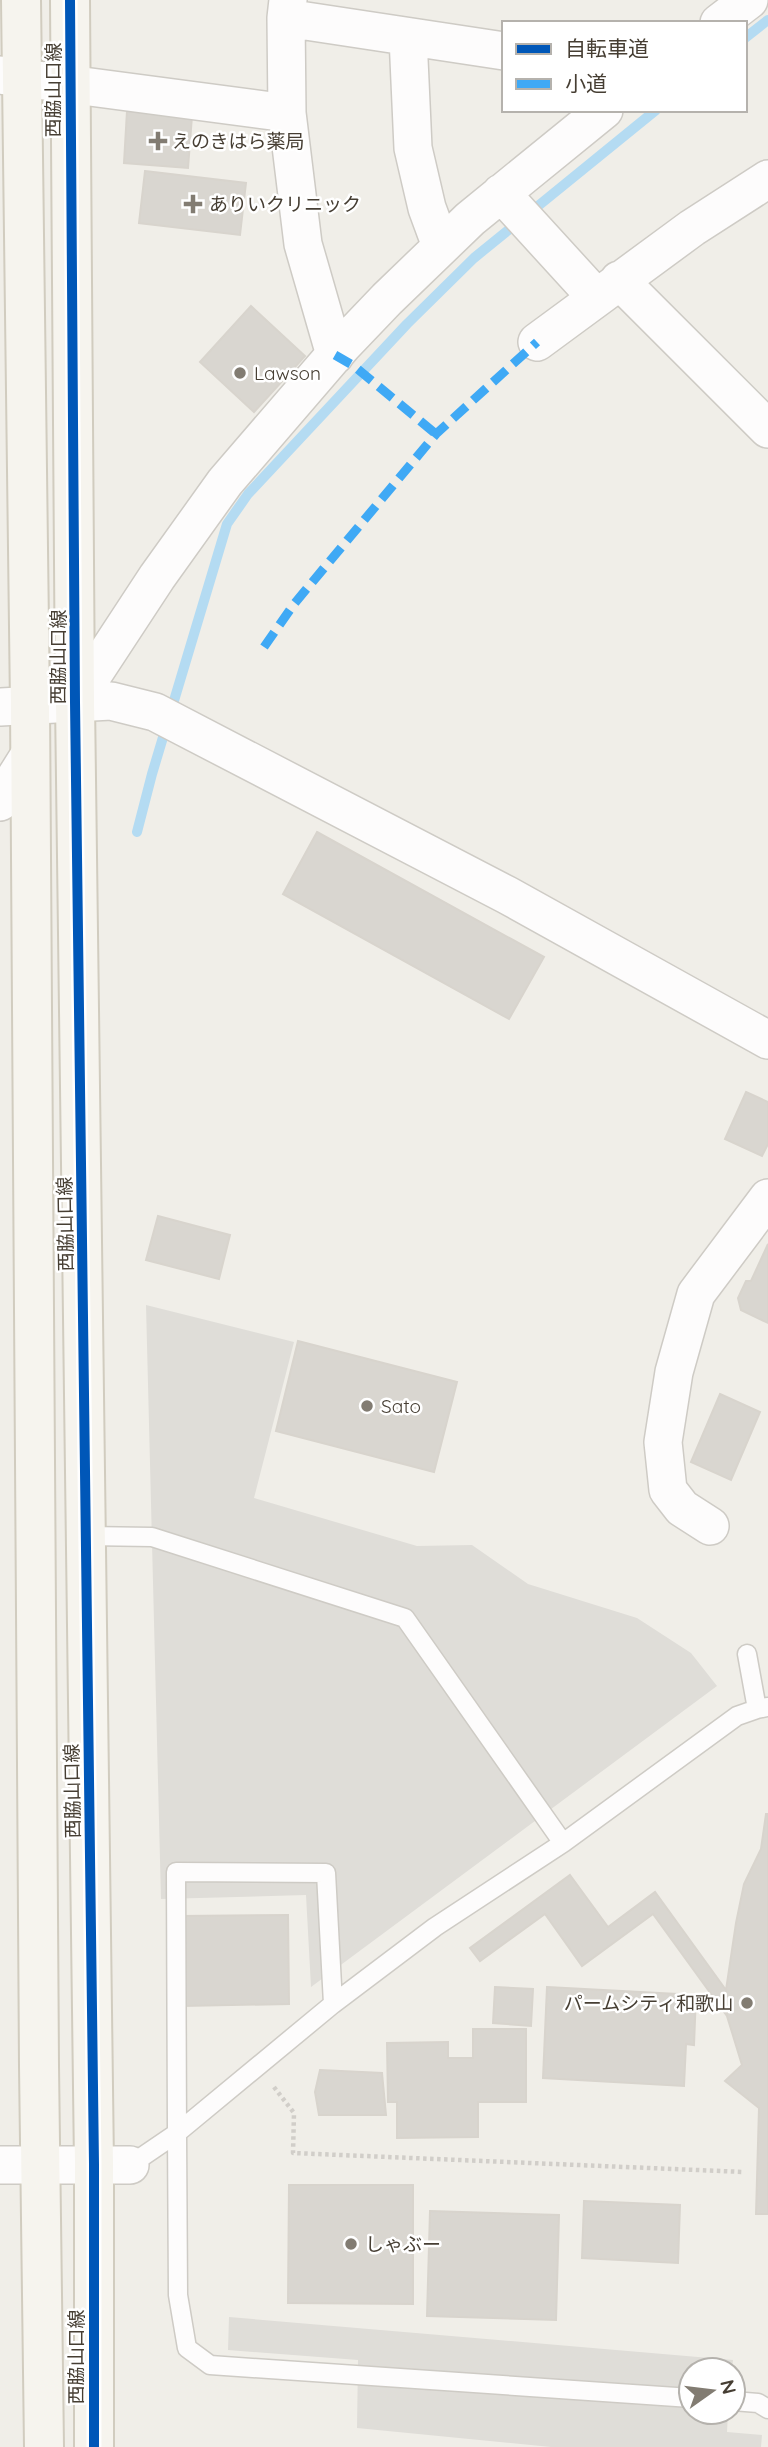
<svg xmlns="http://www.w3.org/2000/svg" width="768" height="2447" viewBox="0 0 768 2447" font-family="Quicksand,'Noto Sans JP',sans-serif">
  <rect width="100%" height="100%" fill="#f0eee8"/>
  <!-- parking -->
  <path fill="#dfddd8" d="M146 1305 294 1342 254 1498 417 1546 472 1545 528 1584 637 1618 691 1653 717 1686 311 1987 306 1895 161 1899Z
    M229 2317 733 2360 732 2370H691V2412H728L727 2432 762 2435 761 2447H551L357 2428 358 2360 228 2350Z"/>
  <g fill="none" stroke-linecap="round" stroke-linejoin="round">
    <!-- stream -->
    <path stroke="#b4dbf2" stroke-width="10" d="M745 38 768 20
      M137 832 152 774 227 524 248 494 407 324 474 258 656 110"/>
  </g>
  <!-- building -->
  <path fill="#d9d6d0" stroke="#d8d4cd" stroke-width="2" d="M127 111 192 116 188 168 124 163Z
    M145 171 246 183 240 235 139 223Z
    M251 306 305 356 254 412 200 362Z
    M317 832 544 957 509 1019 283 894Z
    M746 1092 768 1102V1144L762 1156 725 1139Z
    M158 1216 230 1235 219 1279 146 1260Z
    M768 1244V1323L741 1310 738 1298 746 1281H751Z
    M298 1341 457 1382 434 1472 276 1431Z
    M720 1394 760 1412 731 1480 691 1462Z
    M766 1814H768V2214H756L759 2108 725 2081 742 2065 727 2016 726 1990 736 1923 744 1884 761 1849Z
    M570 1875 608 1927 655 1892 726 1990 727 2016 653 1914 582 1966 545 1914 480 1961 470 1948Z
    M288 1915 289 2004 182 2006 181 1916Z
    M495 1987 533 1989 531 2026 493 2023Z
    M547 1987 696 1995 694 2045 686 2044 684 2086 543 2078Z
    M473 2029H526V2102H478V2137L397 2138V2102H388L387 2043 448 2042V2058H473Z
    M320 2070 382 2073 386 2115H319L315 2092Z
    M289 2185H413V2304L288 2303Z
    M584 2201 680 2205 678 2263 582 2258Z
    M430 2211 559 2215 556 2320 427 2316Z"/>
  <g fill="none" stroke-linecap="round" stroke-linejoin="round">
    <defs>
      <path id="lane" d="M87 1536 152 1537 405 1618 563 1843
        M747 1654 757 1709 767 1707
        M333 2004 326 1873 176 1872 177 2133 333 2004 435 1927 563 1843 737 1716 757 1709
        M130 2165 177 2133 178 2295 187 2348 210 2365 691 2398
        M733 2401 758 2403 768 2409"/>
      <path id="street" d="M288 0 286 18 287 113 303 244 335 355
        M286 18 504 51
        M719 23 749 0
        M408 37 413 148 427 208 441 246
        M0 75 287 113
        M501 193 596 297
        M619 280 768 429
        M537 342 692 228 768 179
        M75 702 157 577 225 482 343 345 387 299 470 219 604 110
        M0 707 111 701 155 712 507 895 768 1040
        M0 802 30 754
        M710 1526 682 1508 668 1490 663 1442 674 1372 696 1294 768 1198
        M0 2165H130"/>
      <path id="secondary" d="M21 0 30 705 39 2066 44 2447
        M70 0 75 702 94 2164V2447"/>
    </defs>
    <!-- lane casing -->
    <use href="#lane" stroke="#cecbc5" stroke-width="21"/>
    <!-- street casing -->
    <use href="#street" stroke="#cecbc5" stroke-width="40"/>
    <!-- secondary casing -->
    <use href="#secondary" stroke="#d1ccbf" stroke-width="42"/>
    <!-- path -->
    <path stroke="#d1cec9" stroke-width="4.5" stroke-dasharray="3.5 3.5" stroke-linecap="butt" d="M274 2087 294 2113 293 2153 744 2172"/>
    <!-- lane -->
    <use href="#lane" stroke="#fdfcfc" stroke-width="18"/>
    <!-- street -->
    <use href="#street" stroke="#fdfcfc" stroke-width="37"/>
    <!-- secondary -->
    <use href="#secondary" stroke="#f6f4ee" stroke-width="38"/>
    <!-- quiet -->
    <path stroke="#3fa9f5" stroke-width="9" stroke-dasharray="18 9" stroke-linecap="butt" d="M335 355 354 366 436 434
      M264 647 294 604 436 434 537 342"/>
    <defs>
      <path id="cycleway" d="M70 0 75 702 94 2164V2447"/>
    </defs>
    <!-- cycleway casing -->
    <use href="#cycleway" stroke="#fff" stroke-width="15"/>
    <!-- cycleway -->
    <use href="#cycleway" stroke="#0057b8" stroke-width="10"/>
  </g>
  <!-- markers -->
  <g fill="#827c72" stroke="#fff" stroke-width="2.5">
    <path d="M154.5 130.5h7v7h7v7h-7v7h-7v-7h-7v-7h7z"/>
    <path d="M189.5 193.5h7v7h7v7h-7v7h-7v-7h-7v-7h7z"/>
    <circle cx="240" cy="373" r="7"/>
    <circle cx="367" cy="1406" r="7"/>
    <circle cx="747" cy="2003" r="7"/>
    <circle cx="351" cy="2244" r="7"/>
  </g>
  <g text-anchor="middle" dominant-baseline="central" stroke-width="5" stroke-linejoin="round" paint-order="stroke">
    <!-- street labels -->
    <g font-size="19" fill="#463e33" stroke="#fff">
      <text transform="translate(53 90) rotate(-90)">西脇山口線</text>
      <text transform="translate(58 657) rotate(-90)">西脇山口線</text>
      <text transform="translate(65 1224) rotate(-91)">西脇山口線</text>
      <text transform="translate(72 1791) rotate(-91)">西脇山口線</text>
      <text transform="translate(76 2357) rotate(-90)">西脇山口線</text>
    </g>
    <!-- poi labels -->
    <g font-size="19" fill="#463e33" stroke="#fff" text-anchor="start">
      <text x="172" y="141">えのきはら薬局</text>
      <text x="209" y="204">ありいクリニック</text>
      <text x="254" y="373">Lawson</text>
      <text x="381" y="1406">Sato</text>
      <text x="733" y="2003" text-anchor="end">パームシティ和歌山</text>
      <text x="365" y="2244">しゃぶー</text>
    </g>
  </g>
  <!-- legend -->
  <rect x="502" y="21" width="245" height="91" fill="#ffffff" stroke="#b5b2ad" stroke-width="2"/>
  <rect x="516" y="44" width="35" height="10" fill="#0057b8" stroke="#b5b2ad" stroke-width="2"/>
  <text x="565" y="56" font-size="21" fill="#463e33">自転車道</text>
  <rect x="516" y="79" width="35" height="10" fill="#3fa9f5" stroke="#b5b2ad" stroke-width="2"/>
  <text x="565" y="91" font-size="21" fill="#463e33">小道</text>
  <!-- north arrow -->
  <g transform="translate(712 2391) rotate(76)"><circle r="33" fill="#ffffff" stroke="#b5b2ad" stroke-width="2"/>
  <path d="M0-5L12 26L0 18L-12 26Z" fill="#827c72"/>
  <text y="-10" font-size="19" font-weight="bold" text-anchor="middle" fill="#463e33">N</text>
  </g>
</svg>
